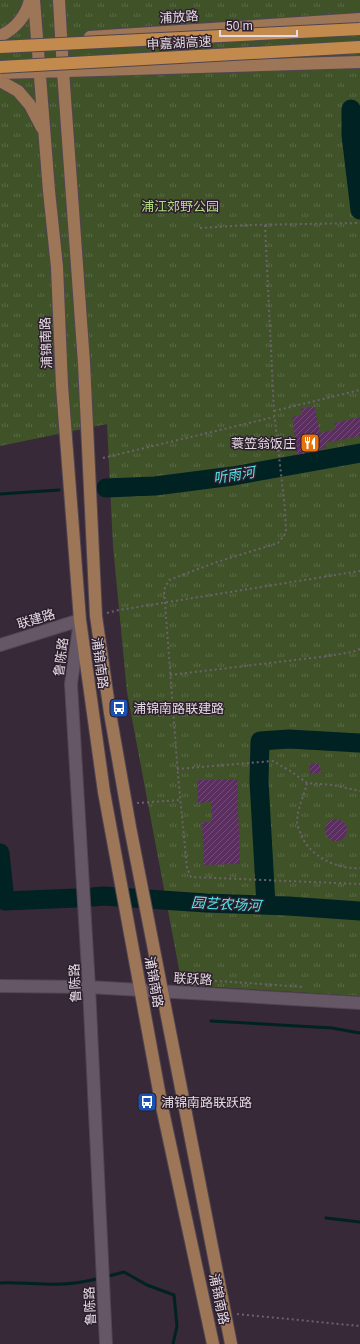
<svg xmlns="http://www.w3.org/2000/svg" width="360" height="1344" viewBox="0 0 360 1344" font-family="Helvetica,'Noto Sans SC',sans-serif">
  <defs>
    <pattern id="park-tufts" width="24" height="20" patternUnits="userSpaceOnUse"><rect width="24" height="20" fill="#405328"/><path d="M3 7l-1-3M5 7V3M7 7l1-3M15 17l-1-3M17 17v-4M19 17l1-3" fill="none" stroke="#5b6b47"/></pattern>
    <pattern id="building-hatch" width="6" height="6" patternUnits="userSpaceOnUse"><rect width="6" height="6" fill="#5a2e5e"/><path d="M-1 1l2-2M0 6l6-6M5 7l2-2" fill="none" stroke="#724c75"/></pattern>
  </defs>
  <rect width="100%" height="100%" fill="#372937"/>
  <!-- park -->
  <path fill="url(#park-tufts)" d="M0 0H360V996L182 985 127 692 113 546 107 424 0 446Z"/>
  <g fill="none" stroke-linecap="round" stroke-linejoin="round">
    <!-- stream -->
    <path stroke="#012223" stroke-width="3" d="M0 494 59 490
      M211 1021 332 1028 360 1033
      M326 1218 360 1222
      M105 1277 124 1272 147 1285 174 1295 177 1326 173 1344
      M0 1283C15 1282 29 1284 44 1284 62 1285 82 1283 100 1278"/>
    <!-- river -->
    <path stroke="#012223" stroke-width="19" d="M351 109V135L360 210
      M106 488 155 486 233 476 360 453
      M0 853 5 901 76 898
      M93 897 103 896 206 903 288 906 360 911
      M266 905 259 781 260 741 289 739 360 743"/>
  </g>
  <!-- building -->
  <path fill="url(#building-hatch)" d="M314 406 320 433 336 429 334 423 360 417V436L325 443 326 448 297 455 293 439 295 438 292 417 302 415 300 409Z
    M319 763 321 773 310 774 309 764Z
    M237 779 240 864 204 865 202 822H212L211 802 198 803 197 780Z
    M325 830a11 11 0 1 1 22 0a11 11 0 1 1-22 0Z"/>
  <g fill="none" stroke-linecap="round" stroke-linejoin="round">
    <defs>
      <path id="minor" d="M0 645 80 620 71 684 89 987 106 1344
        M0 986 89 987 360 1003"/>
      <path id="major" d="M34 0 49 191 57 267 62 386 80 620 104 792 161 1102 213 1344
        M59 0 63 71 84 363 96 616 110 713 130 827 231 1344
        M0 36C15 29 26 16 30 0
        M90 37 360 19
        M1 73 360 62
        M0 81 18 91 30 105 42 128"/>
    </defs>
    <!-- minor casing -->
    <use href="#minor" stroke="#514551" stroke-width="14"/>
    <!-- major casing -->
    <use href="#major" stroke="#514551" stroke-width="14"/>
    <!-- path -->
    <path stroke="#6e616e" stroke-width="2" stroke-dasharray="2 3" stroke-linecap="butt" d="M265 225 274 412 285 509 286 533 278 543 214 563 169 580 164 590 178 775 187 868 191 877 360 884
      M200 228 249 225 360 223
      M274 411 360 390
      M103 458 274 417
      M107 613 119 610 360 571
      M170 675 328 656 352 652 360 649
      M177 769 273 761 292 772 307 783 333 785 360 791
      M307 783C304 796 297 809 297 823 297 825 299 829 300 832 307 855 337 870 360 868
      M137 803 180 800
      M175 978 304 987
      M237 1314 360 1326"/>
    <!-- minor -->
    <use href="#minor" stroke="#665766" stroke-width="12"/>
    <!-- major -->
    <use href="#major" stroke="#9d7657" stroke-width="12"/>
    <defs>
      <path id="highway-bridge" d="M0 47 360 29
        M0 67 360 47"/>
    </defs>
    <!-- highway-bridge casing -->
    <use href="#highway-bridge" stroke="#514551" stroke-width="14" stroke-linecap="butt"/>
    <!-- highway-bridge -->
    <use href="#highway-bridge" stroke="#c28b4d" stroke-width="12"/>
  </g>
  <!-- icons -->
  <defs>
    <symbol id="restaurant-square" viewBox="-11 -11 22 22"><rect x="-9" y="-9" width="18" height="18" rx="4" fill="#e8710a" stroke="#2d1f2d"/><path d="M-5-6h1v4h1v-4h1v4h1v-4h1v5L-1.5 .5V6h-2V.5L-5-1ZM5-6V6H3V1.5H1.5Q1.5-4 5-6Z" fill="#fff"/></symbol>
    <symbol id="bus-square" viewBox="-11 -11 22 22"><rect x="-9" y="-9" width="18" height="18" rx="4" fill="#1a4fb4" stroke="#2d1f2d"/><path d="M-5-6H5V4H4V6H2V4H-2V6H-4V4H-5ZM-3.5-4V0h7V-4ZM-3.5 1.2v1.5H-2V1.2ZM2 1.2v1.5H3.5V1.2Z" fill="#fff"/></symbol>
  </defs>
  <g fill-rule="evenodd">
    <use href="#restaurant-square" x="299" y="432" width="22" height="22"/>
    <use href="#bus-square" x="108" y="697" width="22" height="22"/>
    <use href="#bus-square" x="136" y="1091" width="22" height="22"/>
  </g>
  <g text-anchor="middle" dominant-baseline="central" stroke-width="3" stroke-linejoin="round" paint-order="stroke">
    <!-- street labels -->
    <g font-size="13" fill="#e4dae3" stroke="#2d1f2d">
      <text transform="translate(179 17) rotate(-4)">浦放路</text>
      <text transform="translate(179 43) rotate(-3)">申嘉湖高速</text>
      <text transform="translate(46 343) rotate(-92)">浦锦南路</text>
      <text transform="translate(36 619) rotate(-17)">联建路</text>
      <text transform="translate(61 657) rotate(-83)">鲁陈路</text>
      <text transform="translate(100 663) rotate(82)">浦锦南路</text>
      <text transform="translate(193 979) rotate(3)">联跃路</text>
      <text transform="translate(154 982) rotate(80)">浦锦南路</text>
      <text transform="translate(75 983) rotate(-93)">鲁陈路</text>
      <text transform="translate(219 1299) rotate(78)">浦锦南路</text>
      <text transform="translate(90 1306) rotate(-93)">鲁陈路</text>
    </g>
    <!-- park labels -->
    <g font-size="13" fill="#b2dd82" stroke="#2d1f2d">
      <text x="180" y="206">浦江郊野公园</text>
    </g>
    <!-- poi labels -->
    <g font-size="13" fill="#e4dae3" stroke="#2d1f2d" text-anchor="start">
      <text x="296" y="443" text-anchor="end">蓑笠翁饭庄</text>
      <text x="133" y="708">浦锦南路联建路</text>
      <text x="161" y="1102">浦锦南路联跃路</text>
    </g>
    <!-- water labels -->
    <g font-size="14" font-style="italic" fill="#52eaec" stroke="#2d1f2d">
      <text transform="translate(234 475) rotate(-9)">听雨河</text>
      <text transform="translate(226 904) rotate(3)">园艺农场河</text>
    </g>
  </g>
  <!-- scale -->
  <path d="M220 30v6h77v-6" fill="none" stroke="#e4dae3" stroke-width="2"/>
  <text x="226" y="30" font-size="12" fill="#e4dae3" stroke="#2d1f2d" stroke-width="3" paint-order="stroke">50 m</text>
</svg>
